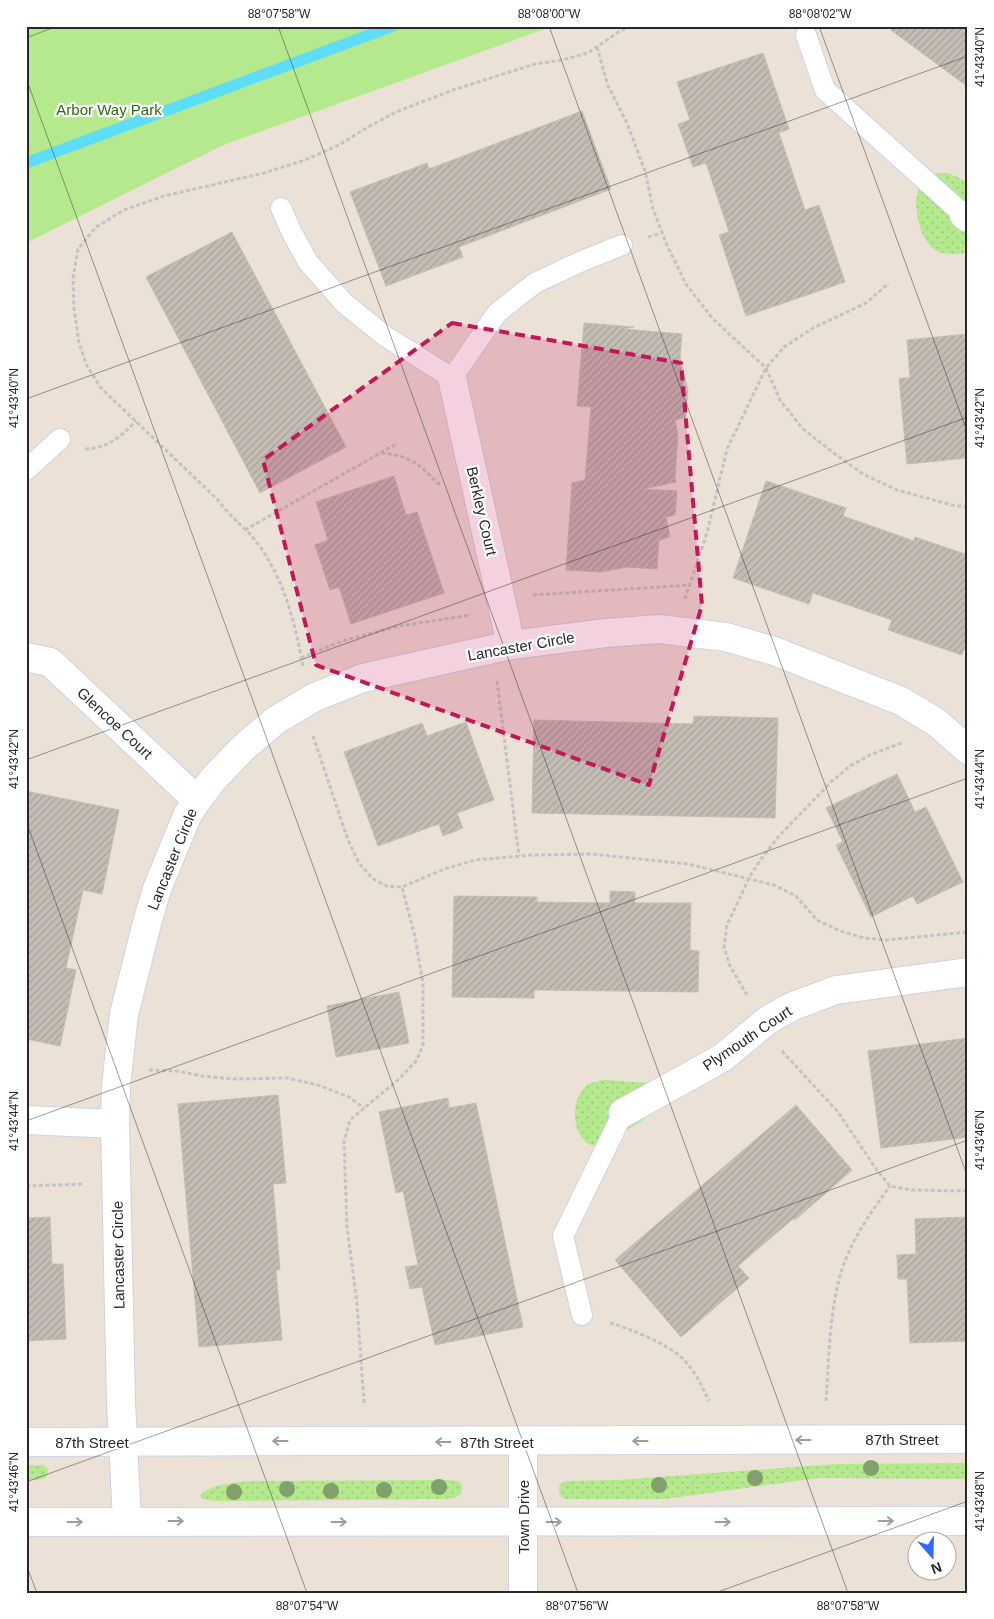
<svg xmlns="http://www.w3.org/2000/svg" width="994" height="1619" viewBox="0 0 994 1619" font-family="Helvetica,sans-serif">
  <defs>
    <pattern id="grass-dots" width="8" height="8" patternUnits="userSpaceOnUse" patternTransform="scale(1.25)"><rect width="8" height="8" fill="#b4e98d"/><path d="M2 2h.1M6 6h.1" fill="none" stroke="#9bc87a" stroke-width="1.8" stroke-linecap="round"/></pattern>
    <pattern id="building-hatch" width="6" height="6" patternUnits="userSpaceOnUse" patternTransform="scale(1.25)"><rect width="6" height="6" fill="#c3bdb4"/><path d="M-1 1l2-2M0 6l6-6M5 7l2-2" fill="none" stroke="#a8a29b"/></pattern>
  </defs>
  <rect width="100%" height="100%" fill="#ece1d7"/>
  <!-- grass -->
  <path fill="url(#grass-dots)" d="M936 173H948L968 182V253C959 254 945 255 937 251 919 243 911 201 920 185 923 180 931 176 936 173Z
    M605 1080 650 1083 657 1106 643 1120 600 1148C596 1146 589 1145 586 1142 572 1130 571 1102 584 1088 589 1082 598 1081 605 1080Z
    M968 1463V1479H964L819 1478 665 1499H566C558 1496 558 1491 560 1484L566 1481 618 1480 837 1464Z
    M26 1465H43L47 1468 48 1472 45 1478 38 1480H26Z
    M449 1480 458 1481 462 1485 461 1494 454 1498 445 1499 216 1501 202 1499 200 1496C208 1484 238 1482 252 1481Z"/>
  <!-- park -->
  <path fill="#b4e98d" d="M26 26H553L221 146 26 243Z"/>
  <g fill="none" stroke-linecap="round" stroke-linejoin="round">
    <!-- stream -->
    <path stroke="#5eddfa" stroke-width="11" d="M26 163 393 26"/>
  </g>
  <!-- building -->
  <path fill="url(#building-hatch)" stroke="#c7beb1" d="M894 26H968V87L891 30Z
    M763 53 789 129 779 133 805 210 819 205 845 282 746 316 719 235 729 232 706 163 693 167 678 124 690 120 677 82Z
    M582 111 611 189 459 247 463 257 386 286 350 192 427 163 429 169Z
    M232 232 346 447 260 493 146 277Z
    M584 323 634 327 624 329 682 334 680 357 688 391 686 417 675 420 678 435 675 477 676 482 643 489 677 491 675 515 666 517 670 537 659 540 657 569 627 567 600 572 566 570 572 483 585 480 591 407 577 406Z
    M968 334V458L907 464 899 378H910L907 340Z
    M394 476 406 515 417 512 444 593 351 624 339 587 330 590 315 545 328 540 316 502Z
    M766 481 846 508 843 516 914 541 915 537 968 555V639L962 655 888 630 892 620 813 593 809 604 733 578Z
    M694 716 778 718 775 818 532 813 534 720 693 724Z
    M466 722 494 800 457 813 463 828 443 836 439 824 378 846 344 752 422 723 427 736Z
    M897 774 915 812 926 807 963 882 917 904 913 896 871 917 836 845 843 842 826 808Z
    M26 791 119 810 102 894 83 890 66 968 76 970 60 1046 26 1039Z
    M610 891 635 892V903H691L690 950 699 951 698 992 534 990V998L452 997 454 896 537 897V902L610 903Z
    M399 992 409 1043 336 1057 327 1006Z
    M968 1038V1137L881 1148 868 1051Z
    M278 1095 286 1183 273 1184 280 1270H276L282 1340 199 1347 178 1104Z
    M448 1098 449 1108 476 1103 523 1327 435 1345 422 1287 410 1289 405 1267 418 1265 403 1191 396 1193 379 1112Z
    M796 1105 852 1170 795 1220 794 1218 738 1266 749 1278 681 1337 615 1260Z
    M50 1217 52 1264H63L66 1339 26 1341V1218Z
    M968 1217V1341L910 1343 907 1279H898L897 1255 916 1254 915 1219Z"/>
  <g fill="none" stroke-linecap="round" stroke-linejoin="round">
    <defs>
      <path id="lane" d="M806 35 825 90 964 215
        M281 208 291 231 308 262 344 303 385 336 452 378 497 313 535 283 582 261 622 245
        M26 470 60 439
        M582 1315 563 1236 623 1113"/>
      <path id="street" d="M964 215 968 218
        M452 378 511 645
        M26 657 50 662 197 800
        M623 1113 722 1058 768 1020 793 1006 836 990 968 972
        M26 1120 115 1124
        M523 1442V1593
        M127 1521 121 1402 115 1124 116 1086 124 1014 147 923 157 889 187 816 197 800 215 777 243 748 276 720 315 697 363 678 511 645 606 633 659 629 726 637 774 651 901 701 936 722 968 750"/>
      <path id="secondary" d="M26 1442 968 1439
        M26 1522 968 1521"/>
    </defs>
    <!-- lane casing -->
    <use href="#lane" stroke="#ccd3e3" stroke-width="22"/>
    <!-- street casing -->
    <use href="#street" stroke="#ccd3e3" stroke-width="30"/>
    <!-- secondary casing -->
    <use href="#secondary" stroke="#ccd3e3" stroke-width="30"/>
    <!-- path -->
    <path stroke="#c3c3c3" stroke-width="3" stroke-dasharray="4 2.5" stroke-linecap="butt" d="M597 47 608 86 627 123 645 171 653 209 666 243 686 284 712 318 766 368 780 400 803 429 835 454 863 474 897 490 952 505 968 507
      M648 237 662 233
      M85 449C109 448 120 437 136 421
      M381 453C409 456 418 462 437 483L441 484
      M245 530 398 443
      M533 595 690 585
      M685 599 707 533 727 449 766 368 784 347 813 328 866 303 889 283
      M301 658 342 641 399 626 471 615
      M303 666C294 618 282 570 249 533 238 522 227 513 218 500L101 388 87 366 79 343 74 308 73 278 78 249 96 227 124 210 164 196 264 173 305 160 339 145 368 127 396 112 453 90 535 64 562 60 588 53 617 33 630 26
      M497 681 519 856
      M313 736 348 840 359 863 372 878 386 886 402 887 444 869 475 860 532 855 592 854 688 864 774 885 796 896 817 920 840 931 864 938 886 940 968 932
      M747 995 730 966 724 947 727 925 749 878 761 859 779 836 831 782 850 766 870 755 904 742
      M782 1051 838 1112 876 1169 890 1186 912 1190 968 1191
      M149 1070 176 1071 202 1076 234 1079 287 1078 318 1085 349 1097 364 1108
      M26 1186 83 1184
      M610 1323C629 1328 670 1345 683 1359 695 1371 702 1386 709 1401
      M826 1401C829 1360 829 1316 840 1276 849 1243 871 1212 890 1186
      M364 1403 357 1304 347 1227 344 1141 350 1120 399 1079 417 1060 423 1045V984L415 937 402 887"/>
    <!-- lane -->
    <use href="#lane" stroke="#fff" stroke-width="20"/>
    <!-- street -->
    <use href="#street" stroke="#fff" stroke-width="28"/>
    <!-- secondary -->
    <use href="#secondary" stroke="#fff" stroke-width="28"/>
  </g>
  <!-- trees -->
  <g fill="#82a06b">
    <circle cx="871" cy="1468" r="8"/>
    <circle cx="755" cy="1478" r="8"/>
    <circle cx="659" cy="1485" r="8"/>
    <circle cx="439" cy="1487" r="8"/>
    <circle cx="287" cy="1489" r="8"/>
    <circle cx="384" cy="1490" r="8"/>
    <circle cx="331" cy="1491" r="8"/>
    <circle cx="234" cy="1492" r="8"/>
  </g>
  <!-- one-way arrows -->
  <defs><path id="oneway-shaft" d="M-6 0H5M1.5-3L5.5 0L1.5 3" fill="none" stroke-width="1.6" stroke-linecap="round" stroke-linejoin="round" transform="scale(1.25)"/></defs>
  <g stroke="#9e9e9e">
    <use href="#oneway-shaft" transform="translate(803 1440) rotate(180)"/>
    <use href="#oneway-shaft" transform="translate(280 1441) rotate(-180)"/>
    <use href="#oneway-shaft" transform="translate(640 1441) rotate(180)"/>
    <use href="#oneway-shaft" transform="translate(443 1442) rotate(-180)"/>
    <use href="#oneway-shaft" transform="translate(176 1521)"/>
    <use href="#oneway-shaft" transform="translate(886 1521)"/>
    <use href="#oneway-shaft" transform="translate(75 1522)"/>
    <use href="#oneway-shaft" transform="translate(339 1522)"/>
    <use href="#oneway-shaft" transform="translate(554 1522)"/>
    <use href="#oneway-shaft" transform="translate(723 1522)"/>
  </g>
  <!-- marked area -->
  <path fill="#c2185b" fill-opacity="0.2" stroke="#c2185b" stroke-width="4" stroke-dasharray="10 6" stroke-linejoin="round" d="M452 323 681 363 702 605 649 785 316 665 263 460Z"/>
  <!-- ticks -->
  <path fill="none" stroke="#282828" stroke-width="1" stroke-opacity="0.45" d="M278 26 848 1593M549 26 968 1178M819 26 968 434M26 38 57 26M26 78 578 1593M26 399 968 56M26 760 968 417M26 821 307 1593M26 1121 968 778M26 1482 968 1140M26 1564 37 1593M715 1593 968 1501"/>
  <g text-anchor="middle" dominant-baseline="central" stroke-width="4.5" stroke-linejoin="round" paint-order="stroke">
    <!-- park labels -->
    <g font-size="15" fill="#2b6a12" stroke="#fff">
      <text x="109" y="109">Arbor Way Park</text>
    </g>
    <!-- street labels -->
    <g font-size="15" fill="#282828" stroke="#fff">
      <text transform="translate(482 511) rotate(77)">Berkley Court</text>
      <text transform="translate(521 646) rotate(-10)">Lancaster Circle</text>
      <text transform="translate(115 723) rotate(43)">Glencoe Court</text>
      <text transform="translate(172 859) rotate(-68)">Lancaster Circle</text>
      <text transform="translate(747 1038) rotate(-34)">Plymouth Court</text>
      <text transform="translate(118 1255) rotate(-91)">Lancaster Circle</text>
      <text x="902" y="1439">87th Street</text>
      <text x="92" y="1442">87th Street</text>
      <text x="497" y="1442">87th Street</text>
      <text transform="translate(523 1517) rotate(-90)">Town Drive</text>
    </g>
  </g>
  <!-- border -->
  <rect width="994" height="1619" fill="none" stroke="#ffffff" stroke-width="55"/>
  <!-- north arrow -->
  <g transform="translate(932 1556) rotate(160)"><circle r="24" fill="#ffffff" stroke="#a9a9a9"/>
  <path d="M0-4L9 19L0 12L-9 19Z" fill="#3168ff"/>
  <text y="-8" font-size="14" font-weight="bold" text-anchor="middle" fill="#282828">N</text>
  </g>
  <rect x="28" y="28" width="938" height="1564" fill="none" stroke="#282828" stroke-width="2"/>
  <g font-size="12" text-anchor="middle" fill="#282828">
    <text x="279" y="18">88°07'58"W</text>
    <text x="549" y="18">88°08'00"W</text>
    <text x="820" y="18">88°08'02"W</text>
    <text transform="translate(980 57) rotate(-90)" y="4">41°43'40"N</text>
    <text transform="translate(14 398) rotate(-90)" y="4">41°43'40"N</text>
    <text transform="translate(980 418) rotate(-90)" y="4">41°43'42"N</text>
    <text transform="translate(14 759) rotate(-90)" y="4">41°43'42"N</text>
    <text transform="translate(980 779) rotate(-90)" y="4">41°43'44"N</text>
    <text transform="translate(14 1121) rotate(-90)" y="4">41°43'44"N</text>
    <text transform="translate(980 1140) rotate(-90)" y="4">41°43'46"N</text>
    <text transform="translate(14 1482) rotate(-90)" y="4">41°43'46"N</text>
    <text transform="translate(980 1501) rotate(-90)" y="4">41°43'48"N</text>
    <text x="307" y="1610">88°07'54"W</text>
    <text x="577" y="1610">88°07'56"W</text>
    <text x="848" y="1610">88°07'58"W</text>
  </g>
</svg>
